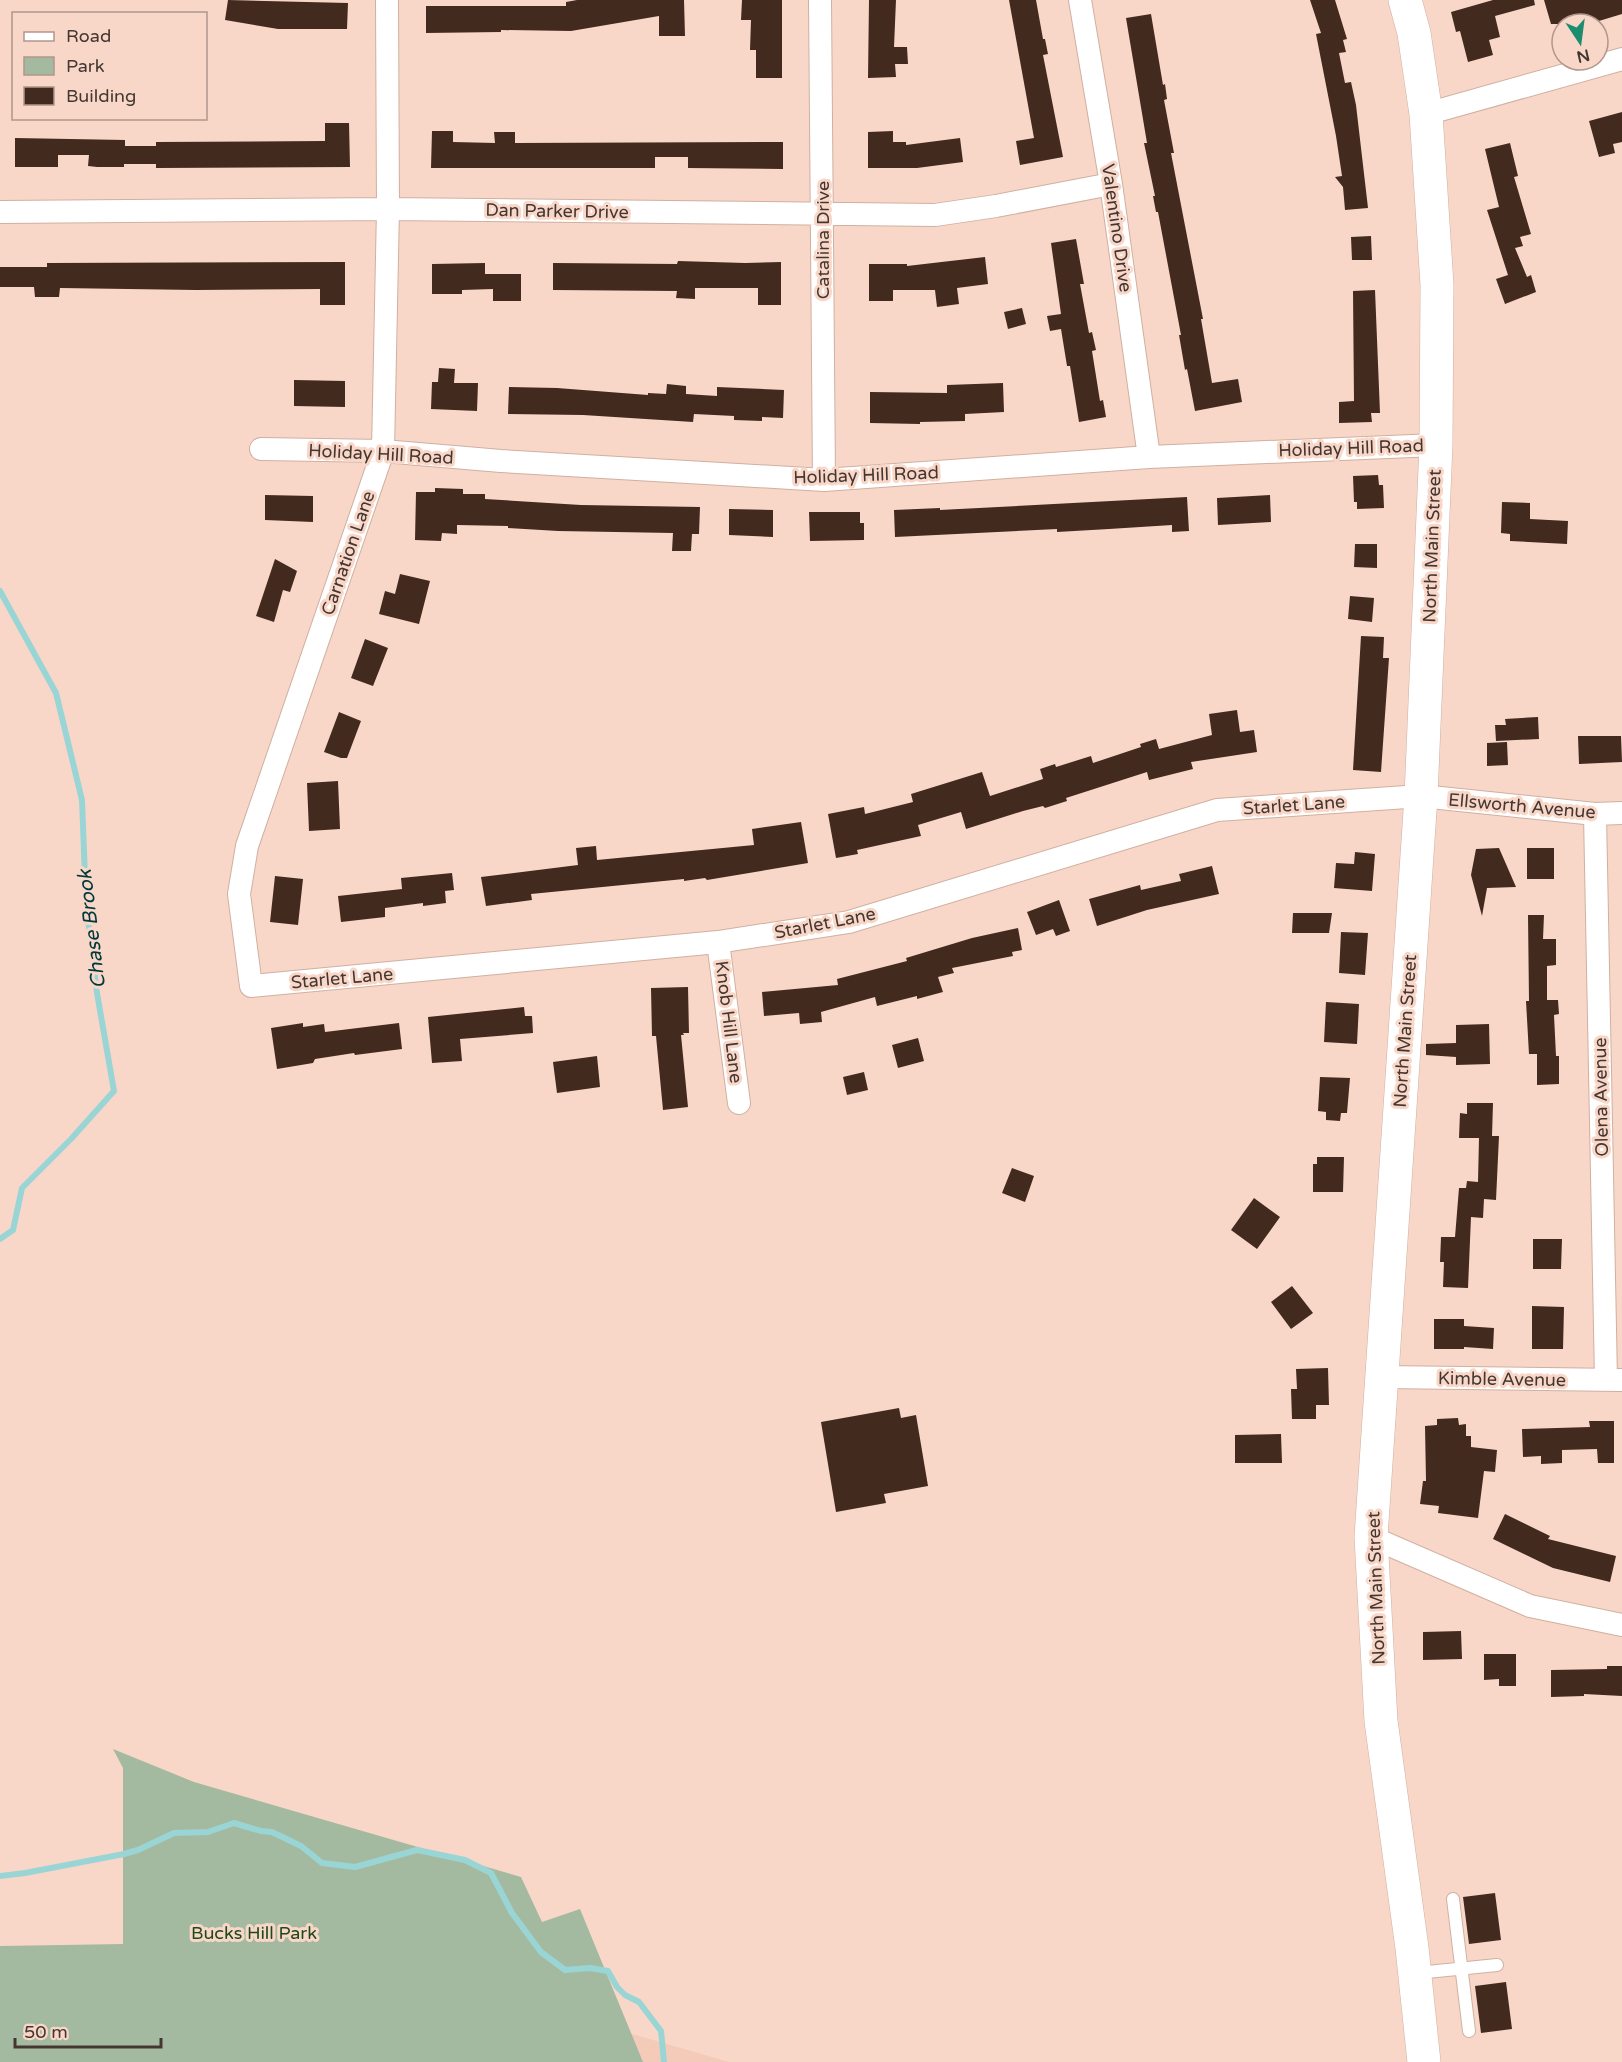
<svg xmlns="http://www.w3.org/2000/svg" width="1622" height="2062" viewBox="0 0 1622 2062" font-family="'Varela Round',sans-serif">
  <rect width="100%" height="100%" fill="#f9d7c8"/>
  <!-- built -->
  <path fill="#f3cbb8" d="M629 2033 729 2062H643Z"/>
  <!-- green -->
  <path fill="#a3baa1" d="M113 1749 194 1782 521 1877 542 1922 580 1909 643 2062H0V1946L123 1944V1768Z"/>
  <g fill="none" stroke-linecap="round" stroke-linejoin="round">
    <!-- stream -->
    <path stroke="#9ad5d6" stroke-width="6" d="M0 591 56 693 82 800 86 903 97 993 114 1091 71 1139 22 1188 13 1230 0 1239
      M0 1876 25 1873 124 1854 138 1850 174 1833 208 1832 234 1823 261 1831 272 1832 301 1846 322 1863 355 1867 417 1850 465 1860 491 1873 512 1913 541 1952 565 1970 590 1968 608 1971 617 1987 625 1995 639 2002 661 2031 664 2062"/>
  </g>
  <!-- building -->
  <path fill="#432a1e" d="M228 0 348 3 347 29H278L225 20Z
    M577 0H684L685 36H659V16L571 31 501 30V32L426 33V6H566V2Z
    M742 0H782V78H756V50H750L751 20H741Z
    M869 0H896L894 47H907L908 64H895L896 77 868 78Z
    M1009 0H1036L1043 39H1045L1048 54 1043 55 1063 157 1020 165 1016 141 1034 138Z
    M1310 0H1335L1347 39 1343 40 1346 52 1339 53 1345 83 1351 82 1356 105 1368 208 1345 210 1343 187 1335 177 1342 176 1336 136 1316 34 1321 33Z
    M1493 0H1534L1535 5 1495 16 1500 37 1489 40 1493 55 1468 62 1460 31 1456 32 1451 12Z
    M1544 0H1622V14L1589 24H1551Z
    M1151 14 1163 85 1165 84 1167 99 1164 100 1174 153H1171L1203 319H1201L1212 383 1238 379 1242 402 1195 411 1187 369 1185 370 1179 335H1181L1158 212H1156L1153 196H1155L1144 143H1147L1126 18Z
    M1622 112V142L1613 144 1615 153 1599 157 1589 121Z
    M325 123H349L350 167 156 168V164H124V167H97L88 166 89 155H58V167H15V138L125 140V146H156V142L325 141Z
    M432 131H453V142L495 143 494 132H515V143L783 142V169L688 168V157H655V168H431Z
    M893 131V142H906V145L960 138 963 162 917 168H868V132Z
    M1510 143 1518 176 1514 177 1531 234 1520 237 1523 246 1515 248 1527 277 1531 275 1536 292 1505 304 1496 279 1508 275 1487 210 1499 207 1485 149Z
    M1371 236 1372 260H1352L1351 237Z
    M1076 239 1084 284H1080L1089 333 1092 332 1096 350 1092 351 1100 401 1103 400 1106 417 1079 422 1070 366H1067L1061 329 1050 331 1047 316 1061 314 1051 243Z
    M985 257 988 284 957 288 959 304 937 307 935 290H893V301H869V264H907V266Z
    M678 261 745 263 781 262V305H758V288H695V299L676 298 677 291 553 290V263L677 264Z
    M345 262V305H320V289L196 290 60 288 59 297H35L34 287H0V267H47V263Z
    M485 263V274H521V301H493V289L462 290V294H432V264Z
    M1375 290 1380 413H1371L1372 422 1339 423V402L1354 401 1353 291Z
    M1022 308 1026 324 1008 329 1004 312Z
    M439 368 455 369 454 383H478L477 411 431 409 432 382H438Z
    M294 380 345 381V407L294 406Z
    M1003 383 1004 412 965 414V421L920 422V424L870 423V392L947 393V385Z
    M667 384 686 386V394L717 396V387L784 390 783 418 762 417V421L734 420V416L694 414 693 422 583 415 508 414 509 387 557 388 648 395V393L666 394Z
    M1378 475 1379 485H1383L1384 508 1357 509V502H1354L1353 476Z
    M435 488 463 489V494H485V499L581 505 700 507 699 534H692L691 551H672L673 533 558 531 508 528V526L457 525V534L442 533 441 541 415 540 416 492H435Z
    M265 495 313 496V522L265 520Z
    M1270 495 1271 522 1218 525 1217 498Z
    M1187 497 1189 531 1172 532V525L1109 529 1057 532V529L895 537 894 510 940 508V510Z
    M1502 502 1530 503V519L1568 521 1567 544 1510 541V534L1501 533Z
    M729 509 773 510V537L729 535Z
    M809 512H860V523H864V540L810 541Z
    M1355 544H1377V568L1354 567Z
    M275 559 297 571 290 592 283 590 274 622 256 616Z
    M400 574 430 581 419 624 379 614 385 591 395 594Z
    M1350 596 1374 598 1372 622 1348 619Z
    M1361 636 1384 637 1383 658H1389L1381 772 1353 770Z
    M365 639 388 648 373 686 351 678Z
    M1237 710 1240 732 1254 730 1257 752 1191 762 1193 769 1149 780 1147 772 1066 798 1067 801 1045 808 1043 806 1023 811 966 829 961 812 918 825 921 836 857 850 858 854 836 858 828 814 864 807 865 814 913 802 911 794 982 772 990 796 1043 779 1040 769 1055 764 1056 767 1091 756 1093 763 1141 747 1140 744 1156 739 1159 749 1212 735 1209 714Z
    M339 712 361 721 347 758H341L324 752Z
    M1538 717 1539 739 1496 741 1495 725H1506L1505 719Z
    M1578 736H1621L1622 762 1579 764Z
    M1507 742 1508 765 1487 766V743Z
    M338 781 340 829 309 831 307 783Z
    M801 822 808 863 707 880 705 878 684 881V879L531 894 532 900 486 906 481 877 578 865 576 848 596 846 597 860 754 845 752 829Z
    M1499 848 1516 887 1487 888 1482 916 1471 875 1476 849Z
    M1527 848H1554V879H1527Z
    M1355 852 1375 854 1372 891 1334 888 1336 863 1354 864Z
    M1212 866 1219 894 1147 910 1097 926 1089 899 1140 885 1141 890 1181 881 1179 874Z
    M452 873 454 890 445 891 446 903 423 906V903L385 908V917L341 922 338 896 402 889 401 878Z
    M275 876 303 879 298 925 270 922Z
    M1059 900 1070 931 1056 936 1053 929 1036 935 1027 912Z
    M1293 913H1332L1329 933H1292Z
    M1528 915H1544L1543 939H1556V965L1547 966V1000H1558L1559 1014 1554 1015 1556 1056H1559V1084L1537 1085V1054H1529L1526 1001H1529Z
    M1018 928 1022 950 1012 952 1013 956 952 968 954 973 938 977 943 992 917 999V996L877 1006 875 997 821 1012 822 1022 800 1024 799 1013 764 1016 762 992 838 985 837 979 907 961 906 958 972 938Z
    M1341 932 1368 933 1365 975 1339 973Z
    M688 987 689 1033H683L684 1035H681L688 1107 663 1110 656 1036H652L651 988Z
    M1326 1002 1359 1004 1357 1044 1324 1042Z
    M524 1007 525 1016H532L533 1033 460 1039 462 1061 432 1063 428 1017Z
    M303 1023V1027L324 1024 325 1032 399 1023 402 1049 355 1055 354 1053 315 1059 313 1063 277 1069 271 1028Z
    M1489 1024 1490 1064 1456 1065V1057L1426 1055V1044L1456 1043V1025Z
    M918 1038 924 1061 898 1068 892 1045Z
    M597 1056 600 1087 557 1093 553 1062Z
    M864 1072 868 1090 847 1095 843 1077Z
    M1320 1077 1350 1078 1347 1113H1341L1340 1121 1326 1120V1112L1318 1111Z
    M1467 1103H1493L1492 1136H1499L1496 1200 1484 1199 1483 1218 1471 1217 1468 1288 1443 1287 1444 1262H1440L1441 1237H1455L1459 1188H1466L1467 1181 1478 1182 1479 1138H1459L1460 1113 1467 1114Z
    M1317 1157H1344L1343 1192H1313V1164H1317Z
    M1012 1168 1034 1176 1025 1202 1002 1193Z
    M1254 1198 1280 1217 1257 1249 1231 1230Z
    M1533 1239H1562L1561 1269H1533Z
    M1292 1286 1313 1313 1291 1329 1271 1302Z
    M1532 1306 1564 1307 1563 1349H1532Z
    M1434 1319H1464V1326L1494 1328 1493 1349 1464 1347V1349H1434Z
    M1328 1368 1329 1405H1316V1419H1292L1291 1389H1297L1296 1369Z
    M899 1408 901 1418 916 1415 928 1486 884 1494 886 1503 836 1512 821 1422Z
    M1458 1418 1459 1425 1466 1424V1436H1471V1447L1497 1450 1495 1472 1484 1471 1478 1518 1438 1513 1439 1506 1420 1504 1423 1481H1426L1425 1426 1437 1425V1419Z
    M1589 1421H1614V1463H1598L1597 1449 1562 1450V1463L1541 1464V1456L1523 1457 1522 1429 1590 1427Z
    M1281 1434 1282 1463H1235V1435Z
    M1505 1514 1550 1536 1548 1539 1616 1556 1610 1582 1553 1568 1493 1539Z
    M1461 1631 1462 1659 1423 1660V1632Z
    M1484 1654H1516V1686H1499V1679L1484 1680Z
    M1607 1666H1622V1696L1584 1694V1696L1551 1697V1670L1607 1669Z
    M1495 1893 1501 1940 1469 1944 1463 1897Z
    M1506 1982 1512 2029 1481 2033 1475 1986Z"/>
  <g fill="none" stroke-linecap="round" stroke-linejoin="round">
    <defs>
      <path id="lane" d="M1453 1899 1469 2031
        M1417 1973 1497 1965"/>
      <path id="street" d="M387 0 388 209 383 451 247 846 239 894 251 986 718 942 849 922 1217 810 1421 796 1595 814 1622 813
        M820 0 824 480
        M1080 0 1111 184 1149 457
        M1426 114 1622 59
        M0 212 388 209 935 215 996 206 1111 184
        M261 449 383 451 501 461 824 480 1149 457 1436 445
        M1595 814 1606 1380
        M718 942 739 1103
        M1382 1377 1621 1380
        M1371 1537 1530 1606 1622 1625"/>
      <path id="secondary" d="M1405 0 1414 33 1426 114 1437 285 1436 445 1421 796 1371 1537 1381 1721 1412 1948 1424 2062"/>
    </defs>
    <!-- lane casing -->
    <use href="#lane" stroke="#cfb0a1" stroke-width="14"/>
    <!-- street casing -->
    <use href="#street" stroke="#cfb0a1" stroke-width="24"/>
    <!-- secondary casing -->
    <use href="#secondary" stroke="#cfb0a1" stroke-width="34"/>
    <!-- lane -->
    <use href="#lane" stroke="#fff" stroke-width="12"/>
    <!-- street -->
    <use href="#street" stroke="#fff" stroke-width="22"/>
    <!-- secondary -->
    <use href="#secondary" stroke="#fff" stroke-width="33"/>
  </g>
  <g text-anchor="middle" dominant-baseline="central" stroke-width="6" stroke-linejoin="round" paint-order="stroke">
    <!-- street labels -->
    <g font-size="18" fill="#443731" stroke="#f9d7c8">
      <text transform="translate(557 211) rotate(1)">Dan Parker Drive</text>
      <text transform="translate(1117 228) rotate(82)">Valentino Drive</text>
      <text transform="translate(823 240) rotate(-90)">Catalina Drive</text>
      <text transform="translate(1351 448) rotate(-2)">Holiday Hill Road</text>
      <text transform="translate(381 454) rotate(3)">Holiday Hill Road</text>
      <text transform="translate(866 475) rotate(-2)">Holiday Hill Road</text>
      <text transform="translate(1432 546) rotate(-88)">North Main Street</text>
      <text transform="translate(348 553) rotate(-71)">Carnation Lane</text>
      <text transform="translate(1294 805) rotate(-4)">Starlet Lane</text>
      <text transform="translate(1522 806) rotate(5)">Ellsworth Avenue</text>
      <text transform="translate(825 923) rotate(-11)">Starlet Lane</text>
      <text transform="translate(342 978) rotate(-5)">Starlet Lane</text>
      <text transform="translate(729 1022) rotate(83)">Knob Hill Lane</text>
      <text transform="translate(1405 1031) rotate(-86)">North Main Street</text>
      <text transform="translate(1601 1097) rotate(-91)">Olena Avenue</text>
      <text transform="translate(1502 1379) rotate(1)">Kimble Avenue</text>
      <text transform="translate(1376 1588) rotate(-92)">North Main Street</text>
    </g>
    <!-- park labels -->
    <g font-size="18" fill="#1c491b" stroke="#f9d7c8">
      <text x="254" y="1933">Bucks Hill Park</text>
    </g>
    <!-- water labels -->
    <g font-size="20" font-style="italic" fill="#00393b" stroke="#f9d7c8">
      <text transform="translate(92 929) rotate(-97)">Chase Brook</text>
    </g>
  </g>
  <!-- legend -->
  <rect x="12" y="12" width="195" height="108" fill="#f9d7c8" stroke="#b1978c" stroke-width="1.5"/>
  <rect x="24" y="32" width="30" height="9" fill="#ffffff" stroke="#b1978c" stroke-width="1.5"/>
  <text x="66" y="42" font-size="18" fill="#443731">Road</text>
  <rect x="24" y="57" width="30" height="18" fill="#a3baa1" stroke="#b1978c" stroke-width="1.5"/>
  <text x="66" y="72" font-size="18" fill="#443731">Park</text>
  <rect x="24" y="87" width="30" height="18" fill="#432a1e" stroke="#b1978c" stroke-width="1.5"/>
  <text x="66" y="102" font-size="18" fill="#443731">Building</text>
  <!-- north arrow -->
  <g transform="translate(1580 42) rotate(167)"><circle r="28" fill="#f9d7c8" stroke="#b1978c" stroke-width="1.5"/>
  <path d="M0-4.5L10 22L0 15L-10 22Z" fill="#1c8e6f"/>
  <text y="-9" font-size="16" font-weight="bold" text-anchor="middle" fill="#443731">N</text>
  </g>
  <!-- scale -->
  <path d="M15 2038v9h146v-9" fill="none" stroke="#443731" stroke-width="3"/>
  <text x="24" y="2038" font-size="18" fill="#443731" stroke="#f9d7c8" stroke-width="4.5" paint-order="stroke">50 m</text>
</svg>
